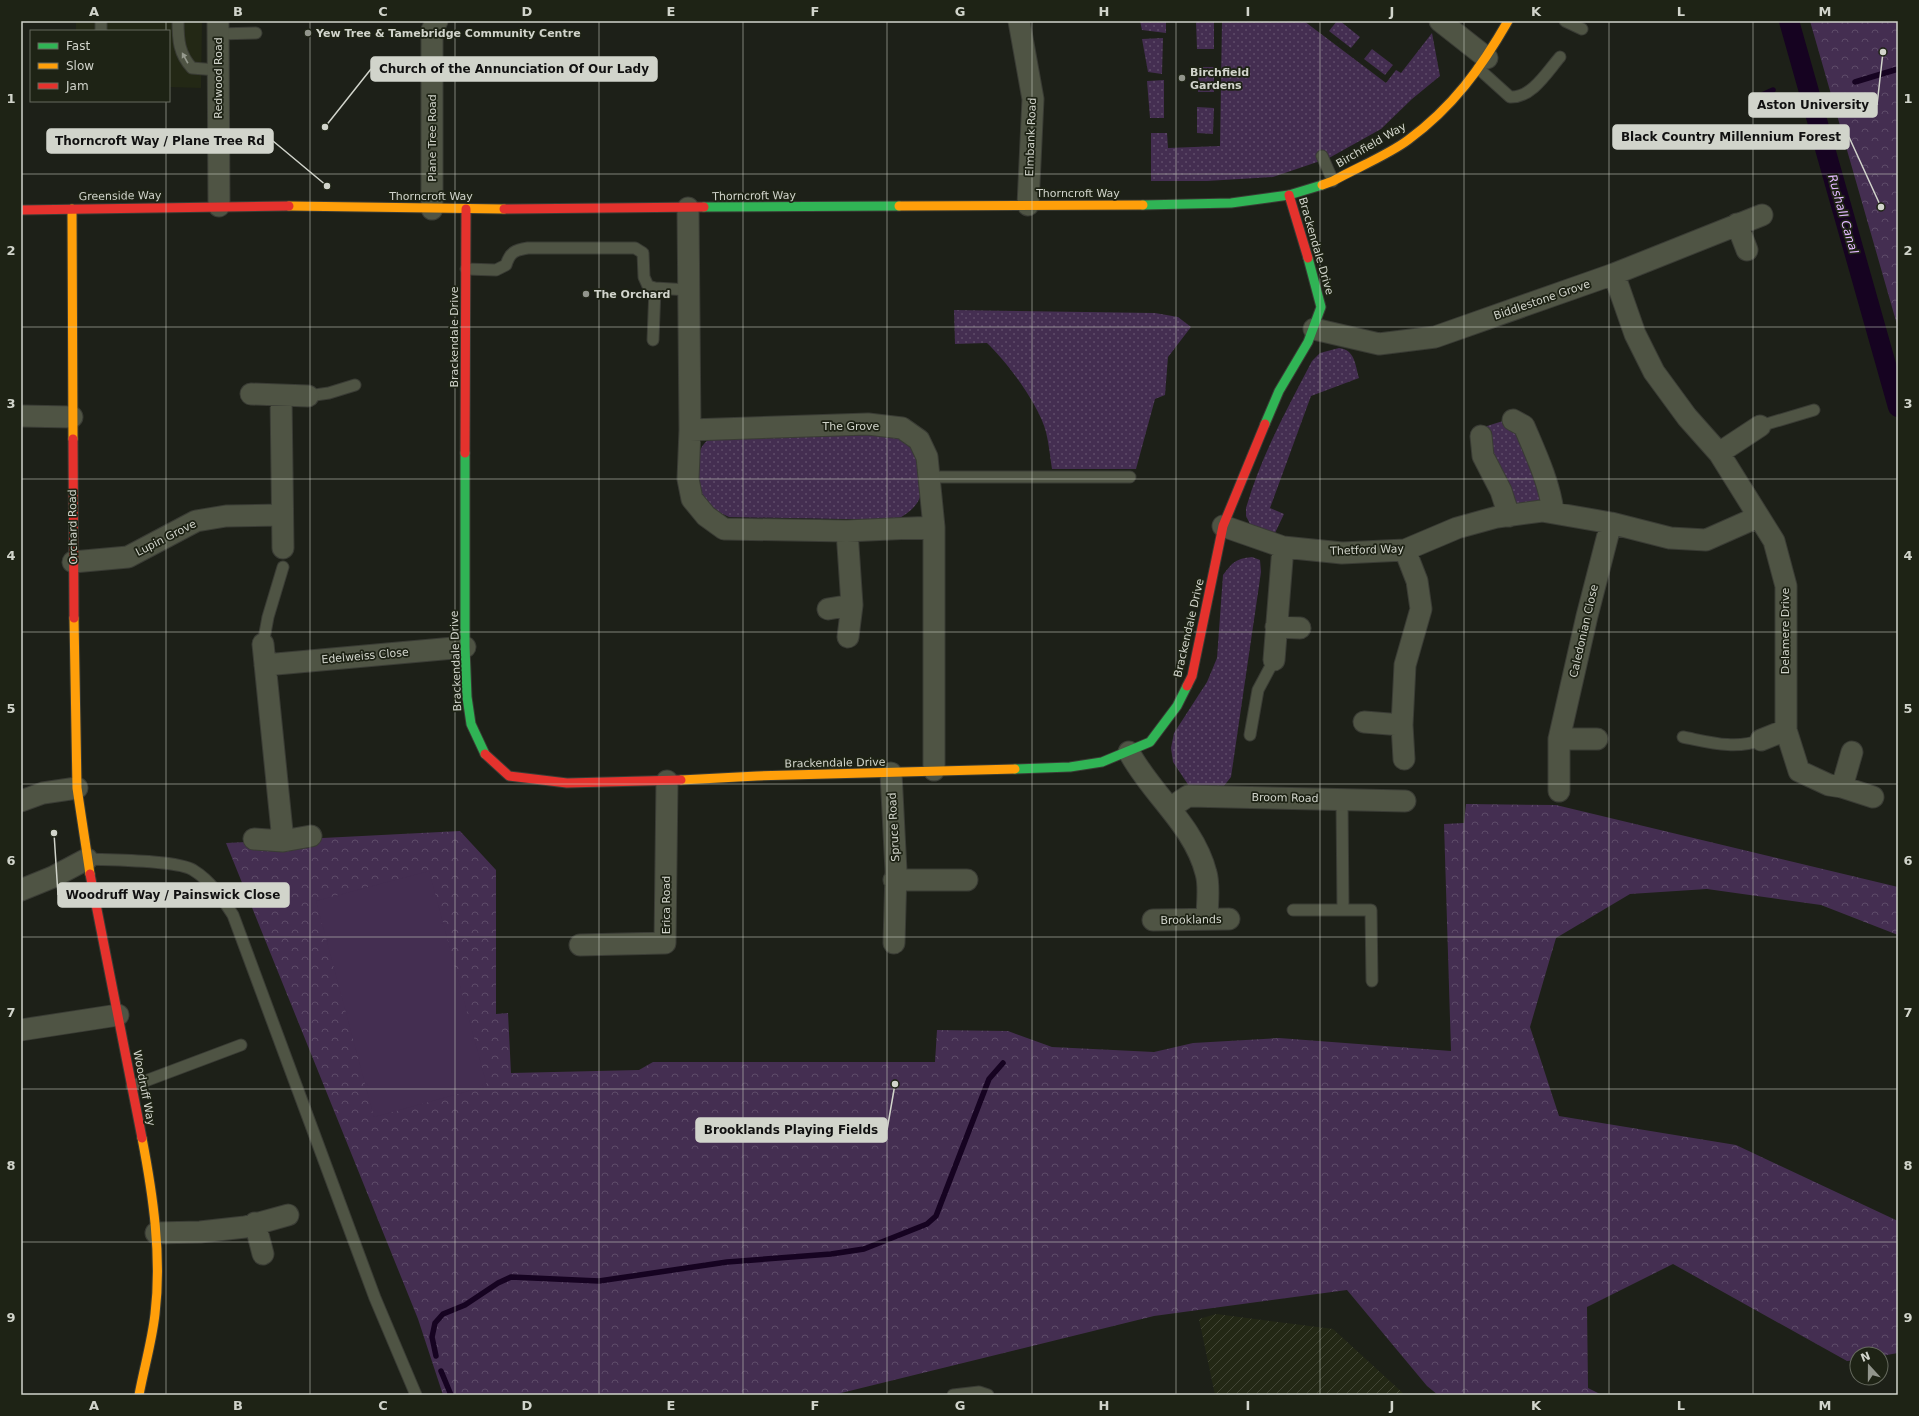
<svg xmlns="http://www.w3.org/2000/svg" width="1919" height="1416" viewBox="0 0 1919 1416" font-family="'DejaVu Sans',sans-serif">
  <defs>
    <pattern id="industrial-furrows" width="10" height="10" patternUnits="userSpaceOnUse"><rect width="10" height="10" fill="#232815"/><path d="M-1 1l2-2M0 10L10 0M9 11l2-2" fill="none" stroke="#424636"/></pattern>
    <pattern id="grass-dots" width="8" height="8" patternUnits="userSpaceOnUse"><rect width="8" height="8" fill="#442e51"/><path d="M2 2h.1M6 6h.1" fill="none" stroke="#5e4b69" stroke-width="1.8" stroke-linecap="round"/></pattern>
    <pattern id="forest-crowns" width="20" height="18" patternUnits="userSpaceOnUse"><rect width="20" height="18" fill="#442e51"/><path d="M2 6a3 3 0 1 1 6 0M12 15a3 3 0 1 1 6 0" fill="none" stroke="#5e4b69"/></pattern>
  </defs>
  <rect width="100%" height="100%" fill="#1d2018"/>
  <!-- built -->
  <path fill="#232815" d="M76 21H202L201 88 169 87V31H76Z"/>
  <!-- industrial -->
  <path fill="url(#industrial-furrows)" d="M1216 1314 1333 1329 1405 1395H1215L1199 1319Z"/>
  <!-- grass -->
  <path fill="url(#grass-dots)" d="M1140 21H1166V33L1142 30Z
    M1222 21H1304L1386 83 1396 70 1401 73 1432 33 1440 76 1412 99 1381 129 1329 158 1273 177 1207 181H1151V133H1167L1168 148 1220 146Z
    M1337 21H1340L1360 37 1351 48 1329 31Z
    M1196 22H1214V49H1197Z
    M1163 38 1162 74 1148 72 1142 39Z
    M1372 49 1393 65 1385 75 1364 59Z
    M1199 67H1214V92H1198Z
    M1164 80V118H1150L1147 81Z
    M1197 107 1214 108 1213 134 1197 133Z
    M954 310 1155 313 1178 317 1191 327 1168 357 1165 395 1155 399 1136 469H1052C1050 457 1049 444 1046 432 1039 405 1008 363 987 343L955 344Z
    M1339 348C1355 350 1355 364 1359 378L1311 396 1270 508 1284 514 1275 533 1252 528 1246 516V508C1261 456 1287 409 1312 361L1320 353Z
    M1506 420 1516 428 1543 500 1515 506C1504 482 1488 458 1492 432L1484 427Z
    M883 435 897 437 916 450C921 484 932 501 896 520L729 517C720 513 709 508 703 499 692 483 692 446 713 437 717 436 722 436 726 436Z
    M1252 557 1260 560 1261 572 1231 777 1223 787 1189 786 1173 762 1171 748 1174 733 1207 682 1217 658 1223 575C1233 562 1235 559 1252 557Z"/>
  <!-- forest -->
  <path fill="url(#forest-crowns)" d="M1810 21H1898V328Z
    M1466 804 1556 805 1898 887V935L1821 905 1707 889 1630 894 1556 938 1530 1027 1559 1116 1736 1145 1898 1221V1353L1881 1356V1354H1857V1360L1847 1361 1673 1264 1587 1307 1588 1388 1602 1395H1438L1427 1386 1347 1290 1154 1316 833 1395H443L418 1319 226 843 460 831 496 870V1014L508 1013 511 1073 639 1070 653 1062H935L937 1030 1008 1031 1052 1047 1154 1052 1193 1043 1279 1038 1451 1051 1444 824 1464 823Z"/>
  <!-- garden -->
  <path fill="#442e51" d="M429 871 487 1086 374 1117 316 901Z"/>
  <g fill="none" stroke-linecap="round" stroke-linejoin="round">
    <!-- stream -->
    <path stroke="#160321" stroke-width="5.5" d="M1855 82 1898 69
      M1756 104 1762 95 1773 90
      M436 1356 432 1337 435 1323 443 1314 465 1305 498 1283 511 1277 599 1281 727 1262 831 1254 864 1249 927 1224 936 1216 989 1079 1003 1063
      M441 1371 451 1395"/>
    <!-- canal -->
    <path stroke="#160321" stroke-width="20" d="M1789 21 1898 407"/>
    <defs>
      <path id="lane" d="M101 21V31
        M178 21C178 40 179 54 192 68L217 70
        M1565 21 1582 29
        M218 34 256 33
        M1479 69 1510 97C1532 98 1547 72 1560 57
        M1322 156 1333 181
        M466 269 496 270 506 265C510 252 515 250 528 248H635L643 253 644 277 648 286 655 288 689 290
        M653 340 655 288
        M308 396 329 393 355 385
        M1760 426 1814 410
        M929 477H1130
        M263 644 268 617 283 567
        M1250 735 1258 690 1274 660
        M1683 737C1709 742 1735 750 1761 740
        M87 859C109 860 178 860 193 870 211 881 222 898 233 915L375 1298 416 1395
        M1293 910H1343L1342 800
        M1343 910H1371L1372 981
        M132 1086 241 1045
        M953 1395 979 1392 988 1395"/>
      <path id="street" d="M218 21 219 206
        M1019 21 1033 99 1028 205
        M1440 21 1487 58
        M688 208 690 430 688 479 692 499 706 516 724 529 847 531 934 527
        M432 209V30L437 21
        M1737 224 1747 250
        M1614 274 1635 334 1654 372 1687 417 1719 453 1774 541 1786 586V730L1799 771 1829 785 1842 787 1873 797
        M1314 329 1379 344 1435 337 1614 274 1762 215
        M251 394 308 396
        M281 396 283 548
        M21 416 72 417
        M1513 420 1524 426C1535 452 1550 484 1553 512
        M690 430 868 424 902 428 919 440 927 457 934 527V770
        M1481 436 1483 456 1501 491 1509 516
        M1719 453 1760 426
        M1223 526 1283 547 1342 553 1405 550 1457 528 1497 517 1542 511 1611 523 1670 538 1706 540 1758 517
        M847 531 852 605 848 637
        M73 562 128 557 196 521 226 516 282 515
        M828 609 852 605
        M1276 627 1300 628
        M263 644 283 841
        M1274 660 1283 547
        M265 665 465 647
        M1364 722 1402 725
        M1559 739H1597
        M1761 740 1786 730
        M1129 752C1151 794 1194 825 1206 873 1210 886 1207 904 1207 919
        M1404 759 1402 725 1405 665 1421 609 1417 581 1405 550
        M891 773 896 871 894 943
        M1842 787 1852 752
        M1559 791V739L1587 616 1611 523
        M21 801 43 793 77 788
        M1170 808 1188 796 1405 801
        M254 839 283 841 311 836
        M894 880H967
        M21 890 53 877 87 859
        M1153 920 1229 919
        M580 945 665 943 667 781
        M21 1030 118 1015
        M255 1223 263 1254
        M156 1233 200 1232 245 1227 288 1215"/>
      <path id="fast" d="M1143 205 1231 203 1289 195 1322 185
        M704 207 899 206
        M1265 424 1279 391 1308 342 1321 307 1308 258
        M465 453V647L467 697 471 724 485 754
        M1015 769 1070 767 1102 762 1150 742 1177 706 1187 686"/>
      <path id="slow" d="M1322 185 1333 181C1356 168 1388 155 1408 140 1453 107 1481 68 1508 21
        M289 206 504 209
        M899 206 1143 205
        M72 209 73 439
        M74 618 77 788 90 874
        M681 780 757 776 1015 769
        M139 1395C144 1368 152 1341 155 1314 162 1256 153 1195 142 1138"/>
      <path id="jam" d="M1289 195 1308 258
        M504 209 704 207
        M21 210 289 206
        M73 439 74 618
        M465 453 466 209
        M1187 686 1192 676 1223 526 1265 424
        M485 754 509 776 567 783 681 780
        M90 874 142 1138"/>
    </defs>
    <!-- lane casing -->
    <use href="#lane" stroke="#3a3c35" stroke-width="13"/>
    <!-- street casing -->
    <use href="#street" stroke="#3a3c35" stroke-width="23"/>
    <!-- fast casing -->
    <use href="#fast" stroke="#3a3c35" stroke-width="11"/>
    <!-- slow casing -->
    <use href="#slow" stroke="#3a3c35" stroke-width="11"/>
    <!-- jam casing -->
    <use href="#jam" stroke="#3a3c35" stroke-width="11"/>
    <!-- lane -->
    <use href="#lane" stroke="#4f5444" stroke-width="11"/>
    <!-- street -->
    <use href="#street" stroke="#4f5444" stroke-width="21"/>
    <!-- fast -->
    <use href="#fast" stroke="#30b455" stroke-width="9"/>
    <!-- slow -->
    <use href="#slow" stroke="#ff9f0a" stroke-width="9"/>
    <!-- jam -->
    <use href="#jam" stroke="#e5322d" stroke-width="9"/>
  </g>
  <!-- one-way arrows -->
  <defs><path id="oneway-solid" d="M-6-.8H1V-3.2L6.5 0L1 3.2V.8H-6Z"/></defs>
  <use fill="#969a8e" href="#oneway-solid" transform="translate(185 58) rotate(-119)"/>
  <!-- grid -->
  <path fill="none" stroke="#d1d4cb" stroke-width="1" stroke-opacity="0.55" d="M166 21V31M310 21V1395M455 21V1395M599 21V1395M743 21V1395M887 21V1395M1032 21V1395M1176 21V1395M1320 21V1395M1464 21V1395M1609 21V1395M1753 21V1395M166 101V1395M21 174H1898M21 327H1898M21 479H1898M21 632H1898M21 784H1898M21 937H1898M21 1089H1898M21 1242H1898"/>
  <!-- markers -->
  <g fill="#92958c" stroke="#1e2315" stroke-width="1.5">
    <circle cx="308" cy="33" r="4"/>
    <circle cx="1182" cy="78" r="4"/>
    <circle cx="586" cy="294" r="4"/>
  </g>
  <g text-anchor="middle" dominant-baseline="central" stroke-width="3.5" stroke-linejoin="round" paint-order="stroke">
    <!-- poi labels -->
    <g font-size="11" font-weight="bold" fill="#d1d4cb" stroke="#1e2315" text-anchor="start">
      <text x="316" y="33">Yew Tree &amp; Tamebridge Community Centre</text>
      <text x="1190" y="72">Birchfield<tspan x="1190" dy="13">Gardens</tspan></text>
      <text x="594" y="294">The Orchard</text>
    </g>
    <!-- street labels -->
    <g font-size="11" fill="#d1d4cb" stroke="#1e2315">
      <text transform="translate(218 78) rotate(-90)">Redwood Road</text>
      <text transform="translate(1031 137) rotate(-88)">Elmbank Road</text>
      <text transform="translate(432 138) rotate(-90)">Plane Tree Road</text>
      <text transform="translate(1371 145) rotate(-30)">Birchfield Way</text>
      <text x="1078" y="193">Thorncroft Way</text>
      <text transform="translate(120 196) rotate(-1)">Greenside Way</text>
      <text x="431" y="196">Thorncroft Way</text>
      <text transform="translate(754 196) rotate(-1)">Thorncroft Way</text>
      <text transform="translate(1316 246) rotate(74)">Brackendale Drive</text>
      <text transform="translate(1542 300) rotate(-19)">Biddlestone Grove</text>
      <text transform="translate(454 337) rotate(-90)">Brackendale Drive</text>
      <text x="851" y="426">The Grove</text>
      <text transform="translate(73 527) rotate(-91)">Orchard Road</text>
      <text transform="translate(166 538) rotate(-27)">Lupin Grove</text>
      <text transform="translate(1367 550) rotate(-2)">Thetford Way</text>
      <text transform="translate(1189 628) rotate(-77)">Brackendale Drive</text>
      <text transform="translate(1584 631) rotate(-77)">Caledonian Close</text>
      <text transform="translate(1785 631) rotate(-90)">Delamere Drive</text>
      <text transform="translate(365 656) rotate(-5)">Edelweiss Close</text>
      <text transform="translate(456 661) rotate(-92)">Brackendale Drive</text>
      <text transform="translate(835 763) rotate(-1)">Brackendale Drive</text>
      <text transform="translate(1285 798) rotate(1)">Broom Road</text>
      <text transform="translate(894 827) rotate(-93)">Spruce Road</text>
      <text transform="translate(666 905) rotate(-90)">Erica Road</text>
      <text transform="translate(1191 920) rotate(-1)">Brooklands</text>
      <text transform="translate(144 1088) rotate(79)">Woodruff Way</text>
    </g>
    <!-- water labels -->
    <g font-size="12" font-style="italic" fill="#e3b9ff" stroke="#1e2315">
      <text transform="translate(1843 214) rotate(74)">Rushall Canal</text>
    </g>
  </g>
  <!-- callouts -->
  <path fill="none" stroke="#d1d4cb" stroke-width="1.5" d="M325 127L371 69M1883 52L1877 105M1881 207L1849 137M327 186L273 141M54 833L58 895M895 1084L887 1130"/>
  <g fill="#d1d4cb" stroke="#1e2315" stroke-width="1.5">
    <circle cx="325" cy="127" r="4"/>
    <circle cx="1883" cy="52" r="4"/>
    <circle cx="1881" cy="207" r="4"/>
    <circle cx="327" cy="186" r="4"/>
    <circle cx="54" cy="833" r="4"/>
    <circle cx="895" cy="1084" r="4"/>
  </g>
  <g fill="#d1d4cb" stroke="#d1d4cb" stroke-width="1.5">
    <rect x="371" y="57" width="286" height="24" rx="4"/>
    <rect x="1749" y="93" width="128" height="24" rx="4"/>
    <rect x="1613" y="125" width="236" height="24" rx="4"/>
    <rect x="47" y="129" width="226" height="24" rx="4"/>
    <rect x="58" y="883" width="231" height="24" rx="4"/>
    <rect x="696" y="1118" width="191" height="24" rx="4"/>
  </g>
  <g font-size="12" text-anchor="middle" font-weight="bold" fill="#111">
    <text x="514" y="73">Church of the Annunciation Of Our Lady</text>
    <text x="1813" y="109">Aston University</text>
    <text x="1731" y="141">Black Country Millennium Forest</text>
    <text x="160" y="145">Thorncroft Way / Plane Tree Rd</text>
    <text x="173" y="899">Woodruff Way / Painswick Close</text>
    <text x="791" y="1134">Brooklands Playing Fields</text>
  </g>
  <!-- border -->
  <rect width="1919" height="1416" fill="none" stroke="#1e2315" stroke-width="44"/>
  <!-- legend -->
  <rect x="30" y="30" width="140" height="72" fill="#1e2315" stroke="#666a5e"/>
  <rect x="38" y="43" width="20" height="6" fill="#30b455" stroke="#666a5e"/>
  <text x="66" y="50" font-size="12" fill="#d1d4cb">Fast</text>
  <rect x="38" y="63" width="20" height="6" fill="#ff9f0a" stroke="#666a5e"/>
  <text x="66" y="70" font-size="12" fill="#d1d4cb">Slow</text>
  <rect x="38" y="83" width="20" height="6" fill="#e5322d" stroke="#666a5e"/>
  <text x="66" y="90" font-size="12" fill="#d1d4cb">Jam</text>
  <!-- north arrow -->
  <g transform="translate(1869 1366) rotate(339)"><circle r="19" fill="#1e2315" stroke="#666a5e"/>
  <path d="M0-3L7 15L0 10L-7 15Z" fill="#92958c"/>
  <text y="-6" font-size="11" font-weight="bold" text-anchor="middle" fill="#d1d4cb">N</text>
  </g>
  <rect x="22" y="22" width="1875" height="1372" fill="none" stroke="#d1d4cb" stroke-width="1.5"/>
  <g font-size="13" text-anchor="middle" font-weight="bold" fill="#d1d4cb">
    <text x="94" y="16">A</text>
    <text x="238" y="16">B</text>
    <text x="383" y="16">C</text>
    <text x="527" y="16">D</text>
    <text x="671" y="16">E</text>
    <text x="815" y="16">F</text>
    <text x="960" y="16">G</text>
    <text x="1104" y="16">H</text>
    <text x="1248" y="16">I</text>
    <text x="1392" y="16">J</text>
    <text x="1536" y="16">K</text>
    <text x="1681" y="16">L</text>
    <text x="1825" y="16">M</text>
    <text x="11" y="103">1</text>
    <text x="1908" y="103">1</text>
    <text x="11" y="255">2</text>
    <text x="1908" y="255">2</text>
    <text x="11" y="408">3</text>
    <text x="1908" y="408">3</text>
    <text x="11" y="560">4</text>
    <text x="1908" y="560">4</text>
    <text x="11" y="713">5</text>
    <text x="1908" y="713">5</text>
    <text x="11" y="865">6</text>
    <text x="1908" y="865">6</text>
    <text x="11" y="1017">7</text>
    <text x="1908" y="1017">7</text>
    <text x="11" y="1170">8</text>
    <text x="1908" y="1170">8</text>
    <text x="11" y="1322">9</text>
    <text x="1908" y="1322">9</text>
    <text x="94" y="1410">A</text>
    <text x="238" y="1410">B</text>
    <text x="383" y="1410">C</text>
    <text x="527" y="1410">D</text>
    <text x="671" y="1410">E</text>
    <text x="815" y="1410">F</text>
    <text x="960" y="1410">G</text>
    <text x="1104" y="1410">H</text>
    <text x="1248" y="1410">I</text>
    <text x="1392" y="1410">J</text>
    <text x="1536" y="1410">K</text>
    <text x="1681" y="1410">L</text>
    <text x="1825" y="1410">M</text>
  </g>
</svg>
